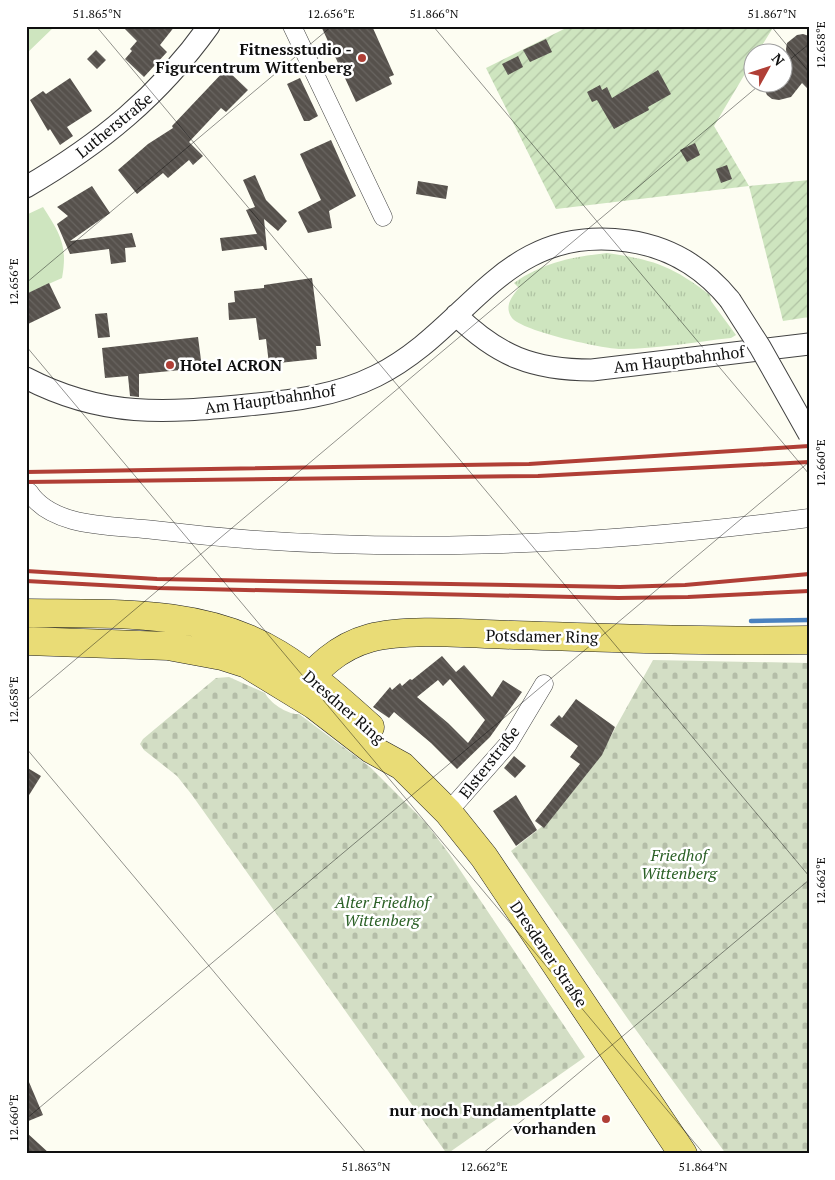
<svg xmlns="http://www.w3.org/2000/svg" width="835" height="1180" viewBox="0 0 835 1180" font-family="'PT Serif',serif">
  <defs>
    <pattern id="grass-tufts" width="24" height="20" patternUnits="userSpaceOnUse" patternTransform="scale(1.25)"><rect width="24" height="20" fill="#cee5bf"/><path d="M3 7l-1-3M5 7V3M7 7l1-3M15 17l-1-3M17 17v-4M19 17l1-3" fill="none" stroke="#b0c3a3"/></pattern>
    <pattern id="cemetery-stones" width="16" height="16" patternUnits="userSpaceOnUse" patternTransform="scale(1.25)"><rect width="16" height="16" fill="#d3dec5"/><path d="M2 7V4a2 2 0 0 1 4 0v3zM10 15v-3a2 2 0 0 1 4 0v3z" fill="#b4bda8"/></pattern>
    <pattern id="garden-furrows" width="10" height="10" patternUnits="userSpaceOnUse" patternTransform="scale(1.25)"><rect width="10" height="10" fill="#cee5bf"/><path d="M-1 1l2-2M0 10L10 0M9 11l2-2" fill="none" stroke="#b0c3a3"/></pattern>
    <pattern id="building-back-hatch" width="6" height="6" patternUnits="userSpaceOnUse" patternTransform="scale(1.25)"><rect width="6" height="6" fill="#56514c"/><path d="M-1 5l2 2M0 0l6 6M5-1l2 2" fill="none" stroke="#696561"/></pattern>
  </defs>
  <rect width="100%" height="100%" fill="#fdfdf2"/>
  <!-- grass -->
  <path fill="url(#grass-tufts)" d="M607 253C655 260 672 266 710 295L711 301 736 335 731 338C694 342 657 349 621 349 603 349 522 331 512 318 504 307 511 297 519 288L514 283C544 262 572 257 607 253Z"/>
  <!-- cemetery -->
  <path fill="url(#cemetery-stones)" d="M653 660 809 663V1154H726L628 1019 511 851 549 821 597 761Z
    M229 677 265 693C270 703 288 715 299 714L370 767 426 823 450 855 585 1057 447 1154 192 795 177 776 144 750 140 744 143 739 216 678Z"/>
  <!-- park -->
  <path fill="#cee5bf" d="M26 26H55L26 54Z
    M43 207C60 234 68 245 62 278L26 294V215Z"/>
  <!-- garden -->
  <path fill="url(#garden-furrows)" d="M570 26H774L758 52H752V62L714 126 749 186 809 180V317L783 321 749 186 556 209 486 68Z"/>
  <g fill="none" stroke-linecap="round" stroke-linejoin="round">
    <!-- stream -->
    <path stroke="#4b82bf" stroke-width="4.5" d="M751 621 809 620"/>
  </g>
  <!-- building -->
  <path fill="url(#building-back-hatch)" fill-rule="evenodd" d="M122 26H175L160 45 167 52 144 77 125 59 132 51 130 49 137 41Z
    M321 26H372L394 75 389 77 392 84 356 102Z
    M803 34 809 36V90L802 83 791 97 779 100 772 99 767 95 761 82H782V67L788 69 786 49 787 43 797 35Z
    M546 39 552 52 530 62 523 50Z
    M96 50 106 60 97 69 87 59Z
    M518 56 523 67 508 75 502 64Z
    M226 69 248 90 226 112 221 108 189 142 203 156 193 165 189 160 168 178 163 173 137 194 118 170 148 144 173 128 172 126Z
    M658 70 671 94 648 107 649 110 614 129 597 100 592 102 587 92 600 85 602 90 607 87 612 98Z
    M70 78 92 111 67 127 73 136 60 145 50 129 48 131 30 100 43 91 46 94Z
    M300 78 318 116 309 121H304L287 84Z
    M331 140 356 196 329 211 332 228 308 233 298 212 321 200 300 154Z
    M695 143 700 155 687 162 680 150Z
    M727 165 732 179 721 183 716 169Z
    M255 175 266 200 287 221 278 231 264 219 267 250H265L263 246 222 251 220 238 257 234 246 210 255 207 243 180Z
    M418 181 448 186 446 199 416 194Z
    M92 186 110 213 70 241 132 233 136 247 125 248 126 262 111 264 109 249 70 254 57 224 68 216 57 207Z
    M312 278 321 346H316L317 359 269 364 266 339 259 340 256 318 229 320 228 303 235 302 234 291 264 288V285Z
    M49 283 61 308 26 325V294Z
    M107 313 110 337 98 338 95 314Z
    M198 337 202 368 139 374V397L130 396 128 376 105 378 102 348Z
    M442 656 456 672 464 665 492 697 503 680 522 692 490 737 457 769 431 743 394 712 389 718 373 707 390 687 392 690 400 683 402 686 410 679 412 680ZM450 679 485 720 468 743 448 723 417 697 438 680 443 686Z
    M576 699 615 727 602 755 544 828 535 821 580 764 570 757 578 746 550 725 559 715 562 718Z
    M514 756 526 766 515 778 504 768Z
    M26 767 41 776 26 800Z
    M516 795 537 830 516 846 493 811Z
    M26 1075 43 1115 26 1122Z
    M26 1132 50 1154H26Z"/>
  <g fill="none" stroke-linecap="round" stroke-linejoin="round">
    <defs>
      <path id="minor" d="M292 26 383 217
        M29 492C53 529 115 525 154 530 372 557 592 546 809 518
        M448 812 508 744 544 684"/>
      <path id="tertiary" d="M26 187C100 144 159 96 209 26
        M456 315C498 356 533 370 592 370L809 344
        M26 378C103 418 165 413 247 405 291 401 336 396 376 376 471 329 502 223 628 241 670 247 704 268 730 300"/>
      <path id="primary" d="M26 613C111 614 203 608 278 654 311 674 341 701 370 727
        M26 641 168 646 222 656 247 664 314 705 371 749 402 766 448 812 484 857 683 1154
        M296 693C317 668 337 647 370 638 409 628 473 634 514 635 612 638 710 642 809 640"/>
    </defs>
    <!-- minor casing -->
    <use href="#minor" stroke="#424242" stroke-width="19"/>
    <!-- tertiary casing -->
    <use href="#tertiary" stroke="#424242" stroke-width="23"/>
    <!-- primary casing -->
    <use href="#primary" stroke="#202020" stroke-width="29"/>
    <!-- minor -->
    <use href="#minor" stroke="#fff" stroke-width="18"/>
    <!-- tertiary -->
    <use href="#tertiary" stroke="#fff" stroke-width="21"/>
    <!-- primary -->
    <use href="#primary" stroke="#e9dc76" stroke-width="28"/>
    <!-- rail -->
    <path stroke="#b03f36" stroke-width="4" d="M26 472 529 464 809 446
      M26 482 538 476 809 462
      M26 571 157 579 620 587 685 585 809 574
      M26 581 157 588 618 598 688 597 809 591"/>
    <defs>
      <path id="tertiary-bridge" d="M730 300 760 347 809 434"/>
    </defs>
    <!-- tertiary-bridge casing -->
    <use href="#tertiary-bridge" stroke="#424242" stroke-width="23" stroke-linecap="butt"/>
    <!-- tertiary-bridge -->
    <use href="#tertiary-bridge" stroke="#fff" stroke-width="21"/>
  </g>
  <!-- ticks -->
  <path fill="none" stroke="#0f0f0f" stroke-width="1" stroke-opacity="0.45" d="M96 26 809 876M433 26 809 474M771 26 809 72M782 66 809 44M26 283 332 26M26 346 704 1154M26 701 763 82M26 748 367 1154M26 1119 809 462M26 1150 29 1154M482 1154 809 880"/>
  <!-- markers -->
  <g fill="#b03f36" stroke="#fff" stroke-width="2">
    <circle cx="362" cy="58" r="5"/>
    <circle cx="170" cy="365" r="5"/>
    <circle cx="606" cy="1119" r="5"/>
  </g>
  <g text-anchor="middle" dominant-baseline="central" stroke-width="5" stroke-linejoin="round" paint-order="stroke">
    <!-- poi labels -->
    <g font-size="16" font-weight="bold" fill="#0f0f0f" stroke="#fff" text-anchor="end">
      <text x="352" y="49">Fitnessstudio -<tspan x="352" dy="18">Figurcentrum Wittenberg</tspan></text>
      <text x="180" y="365" text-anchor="start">Hotel ACRON</text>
      <text x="596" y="1110">nur noch Fundamentplatte<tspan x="596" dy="18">vorhanden</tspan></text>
    </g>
    <!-- street labels -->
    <g font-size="16" fill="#0f0f0f" stroke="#fff">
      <text transform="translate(114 125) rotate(-39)">Lutherstraße</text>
      <text transform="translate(679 359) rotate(-7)">Am Hauptbahnhof</text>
      <text transform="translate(270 399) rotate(-8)">Am Hauptbahnhof</text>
      <text transform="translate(542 636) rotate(1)">Potsdamer Ring</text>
      <text transform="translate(344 707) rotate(41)">Dresdner Ring</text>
      <text transform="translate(489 762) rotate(-52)">Elsterstraße</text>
      <text transform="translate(549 954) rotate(56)">Dresdener Straße</text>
    </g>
    <!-- park labels -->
    <g font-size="16" font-style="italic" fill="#2b6026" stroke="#fff">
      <text x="679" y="855">Friedhof<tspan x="679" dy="18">Wittenberg</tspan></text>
      <text x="382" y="902">Alter Friedhof<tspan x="382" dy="18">Wittenberg</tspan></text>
    </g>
  </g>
  <!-- border -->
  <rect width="835" height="1180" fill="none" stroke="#ffffff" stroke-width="55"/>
  <!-- north arrow -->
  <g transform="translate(768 68) rotate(50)"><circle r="24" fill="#ffffff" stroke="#9f9f9f"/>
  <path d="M0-4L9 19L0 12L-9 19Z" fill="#b03f36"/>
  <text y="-8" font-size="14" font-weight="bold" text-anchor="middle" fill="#0f0f0f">N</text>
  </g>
  <rect x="28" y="28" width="780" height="1124" fill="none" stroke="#0f0f0f" stroke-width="2"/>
  <g font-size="12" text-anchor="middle" fill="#0f0f0f">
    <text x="97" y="18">51.865°N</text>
    <text x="331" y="18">12.656°E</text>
    <text x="434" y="18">51.866°N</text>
    <text x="772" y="18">51.867°N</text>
    <text transform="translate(821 45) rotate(-90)" y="4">12.658°E</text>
    <text transform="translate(14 282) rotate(-90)" y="4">12.656°E</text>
    <text transform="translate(821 463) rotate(-90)" y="4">12.660°E</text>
    <text transform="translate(14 700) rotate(-90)" y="4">12.658°E</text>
    <text transform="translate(821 881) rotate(-90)" y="4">12.662°E</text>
    <text transform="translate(14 1118) rotate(-90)" y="4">12.660°E</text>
    <text x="366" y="1171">51.863°N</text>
    <text x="484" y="1171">12.662°E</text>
    <text x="703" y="1171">51.864°N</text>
  </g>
</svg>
